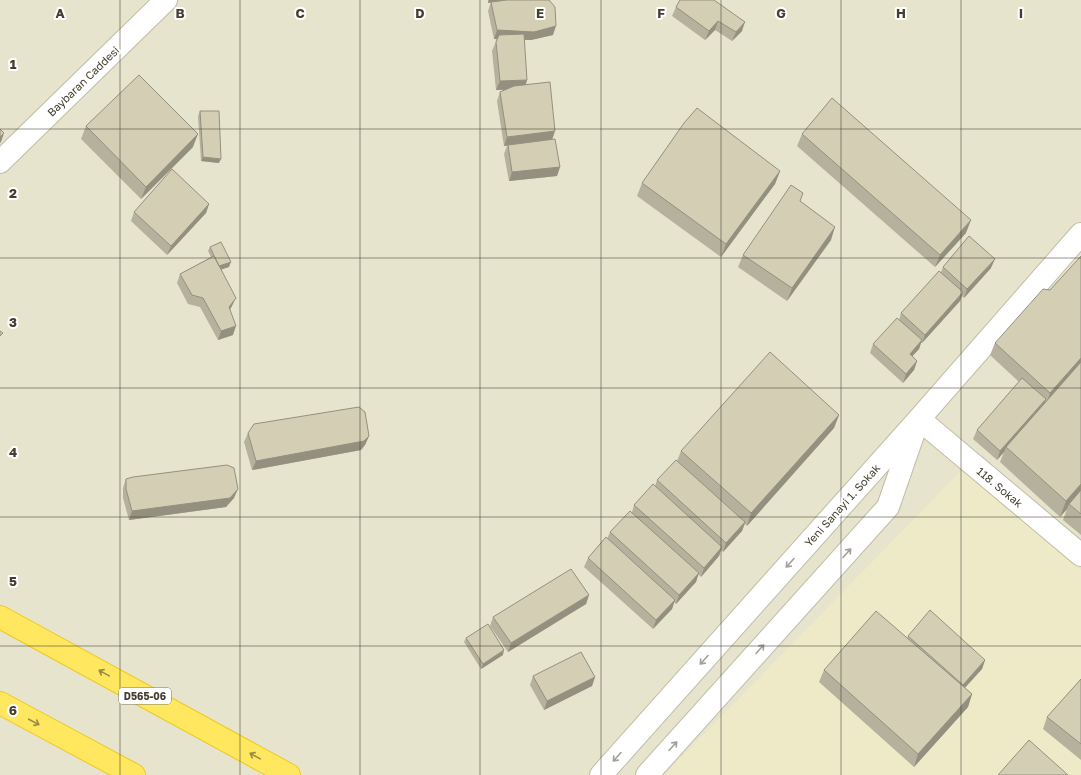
<svg xmlns="http://www.w3.org/2000/svg" width="1081" height="775" viewBox="0 0 1081 775" font-family="'Golos Text',sans-serif">
  <rect width="100%" height="100%" fill="#f3f0e0"/>
  <!-- residential -->
  <path fill="#e7e4ce" d="M0 0H1081V775H0Z"/>
  <!-- education -->
  <path fill="#eeeac8" d="M963 469 1081 570V775H664Z"/>
  <g fill="none" stroke-linecap="round" stroke-linejoin="round">
    <defs>
      <path id="street" d="M0 162 166 0
        M919 419 1081 555
        M601 775 919 419 1081 234
        M647 775 888 507 915 429"/>
      <path id="highway" d="M0 617 289 775
        M0 703 134 775"/>
    </defs>
    <!-- street casing -->
    <use href="#street" stroke="#c1bda5" stroke-width="24"/>
    <!-- highway casing -->
    <use href="#highway" stroke="#eec81f" stroke-width="24"/>
    <!-- street -->
    <use href="#street" stroke="#fff" stroke-width="22"/>
    <!-- highway -->
    <use href="#highway" stroke="#ffe75f" stroke-width="22"/>
  </g>
  <!-- wall -->
  <path fill="#b6b19c" d="M488 0H549L553 35 531 40H524L527 80 526 85 555 131 552 139 560 167 557 176 509 181 504 154 507 146H504L497 101 500 92 504 90H496L492 51 497 39H494L488 11 491 2 488 3Z
    M680 0 742 31 732 41 715 30 705 40 672 16 676 7Z
    M200 111 219 163 201 161 198 116Z
    M86 126 193 147 141 199 81 139Z
    M802 134 966 233 935 267 797 146Z
    M780 171 775 184 721 257 637 196 642 183Z
    M803 193 800 201 831 240 787 301 738 267 743 255Z
    M209 204 206 213 167 255 131 221 134 212Z
    M210 247 229 267 221 269 232 306 230 310 233 335 218 340 200 307 188 304 177 283 180 274 211 257 208 251Z
    M1081 256V535L1063 520 1067 509 1060 517 1000 462 1004 452 997 460 973 439 977 430 1019 382 990 355 995 343 1050 290Z
    M943 267 991 268 964 298 962 296 960 301 922 343H921L919 349 912 356 917 361 914 370 903 383 870 353 873 344 899 320 901 313 941 272Z
    M839 415 834 428 747 526 745 524 742 531 723 552 721 550 719 556 701 577 698 574 696 582 676 604 674 602 672 609 653 629 584 567 588 558 607 539 610 532 632 512 634 505 655 486 657 480 677 461 681 451Z
    M248 433 369 436 365 445 361 450 252 470 244 442Z
    M126 479 234 498 226 507 129 520 123 498V488Z
    M589 595 586 604 508 652 490 626 493 617Z
    M908 636 985 660 982 669 965 688 972 694 968 707 914 767 819 682 824 670 907 638Z
    M466 638 503 655 481 669 464 642Z
    M533 676 595 677 592 686 544 710 530 685Z
    M1081 679V760L1043 729 1047 717Z"/>
  <!-- shaded-wall -->
  <path fill="#94907f" d="M489 0H510L488 3Z
    M718 21 715 30 705 40 709 31Z
    M745 22 742 31 732 41 736 32Z
    M556 26 553 35 531 40 494 39 497 30Z
    M527 80 524 89 496 90 500 81Z
    M555 131 552 140 504 146 507 137Z
    M4 133 1 142 0 143V137Z
    M198 134 193 147 141 199 146 187Z
    M203 157 221 159 219 163 201 161Z
    M560 167 557 176 509 181 512 172Z
    M780 171 775 184 721 257 726 244Z
    M209 204 206 213 167 255 171 246Z
    M971 220 966 233 935 267 940 255Z
    M835 227 831 240 787 301 792 288Z
    M995 259 991 268 964 298 967 289Z
    M231 262 229 267 217 271 219 266Z
    M963 292 960 301 922 343 925 335Z
    M236 298 232 306 225 316 229 307Z
    M236 326 233 335 218 340 221 331Z
    M922 340 919 349 906 363 910 354Z
    M1081 358V366L1046 405 1050 393Z
    M917 361 914 370 903 383 906 374Z
    M1046 399 1043 408 1006 447 1004 452 997 460 1000 451Z
    M839 415 834 428 747 526 751 513Z
    M369 436 365 445 361 450 252 470 256 461Z
    M1081 484V494L1069 504 1067 509 1060 517 1066 501Z
    M238 489 234 498 226 507 129 520 132 511Z
    M745 522 742 531 723 552 726 543Z
    M722 547 719 556 701 577 704 568Z
    M699 573 696 582 676 604 679 595Z
    M589 595 586 604 508 652 511 643Z
    M675 600 672 609 653 629 656 620Z
    M504 650 503 655 481 669 483 664Z
    M985 660 982 669 959 694 963 685Z
    M595 677 592 686 544 710 547 701Z
    M972 694 968 707 914 767 918 754Z"/>
  <!-- building -->
  <path fill="#d4ceb5" stroke="#94907f" d="M507 0H549L555 7 556 26 534 32 497 30 491 2Z
    M680 0H714L745 22 736 32 718 21 709 31 676 7Z
    M524 34 527 80 500 81 496 42 499 35Z
    M139 75 198 134 146 187 86 126Z
    M550 82 555 131 507 137 500 92 514 86Z
    M832 98 971 220 940 255 802 134Z
    M697 108 780 171 726 244 642 183 684 123Z
    M200 111H219L221 159 203 157Z
    M0 129 4 133 0 137Z
    M555 139 560 167 512 172 508 145Z
    M172 169 209 204 171 246 134 212Z
    M791 185 803 193 800 201 835 227 792 288 743 255Z
    M969 236 995 259 967 289 943 267Z
    M221 242 231 262 219 266 210 247Z
    M214 256 236 298 229 307 236 326 221 331 203 298 192 295 180 274Z
    M1081 256V358L1050 393 995 343 1043 289 1050 290Z
    M939 271 963 292 925 335 901 313Z
    M897 318 922 340 910 354 917 361 906 374 873 344Z
    M0 331 3 333 0 336Z
    M770 352 839 415 751 513 681 451Z
    M1081 362V484L1066 501 1006 447Z
    M1022 378 1046 399 1000 451 977 430Z
    M359 407 365 412 369 436 364 441 256 461 248 433 254 424Z
    M676 460 745 522 726 543 657 480Z
    M227 465 234 468 238 489 230 498 132 511 126 489V479L133 477Z
    M653 484 722 547 704 568 634 505Z
    M1081 490V514L1069 504Z
    M630 511 699 573 679 595 610 532Z
    M606 537 675 600 656 620 588 558Z
    M571 569 589 595 511 643 493 617Z
    M930 610 985 660 963 685 908 636Z
    M876 611 972 694 918 754 824 670Z
    M488 624 504 650 483 664 466 638Z
    M581 652 595 677 547 701 533 676Z
    M1081 679V744L1047 717Z
    M1029 740 1068 775H998Z"/>
  <!-- one-way arrows -->
  <defs><path id="oneway-shaft" d="M-6 0H5M1.5-3L5.5 0L1.5 3" fill="none" stroke-width="1.6" stroke-linecap="round" stroke-linejoin="round"/></defs>
  <g stroke="#a2a098">
    <use href="#oneway-shaft" transform="translate(847 553) rotate(-48)"/>
    <use href="#oneway-shaft" transform="translate(790 563) rotate(132)"/>
    <use href="#oneway-shaft" transform="translate(760 649) rotate(-48)"/>
    <use href="#oneway-shaft" transform="translate(704 660) rotate(132)"/>
    <use href="#oneway-shaft" transform="translate(673 746) rotate(-48)"/>
    <use href="#oneway-shaft" transform="translate(617 757) rotate(132)"/>
  </g>
  <g stroke="#988b46">
    <use href="#oneway-shaft" transform="translate(104 673) rotate(-151)"/>
    <use href="#oneway-shaft" transform="translate(34 722) rotate(28)"/>
    <use href="#oneway-shaft" transform="translate(255 756) rotate(-151)"/>
  </g>
  <!-- grid -->
  <path fill="none" stroke="#444031" stroke-width="1" stroke-opacity="0.55" d="M120 0V775M240 0V775M360 0V775M480 0V775M601 0V775M721 0V775M841 0V775M961 0V775M0 129H1081M0 258H1081M0 388H1081M0 517H1081M0 646H1081"/>
  <g text-anchor="middle" dominant-baseline="central" stroke-width="4" stroke-linejoin="round" paint-order="stroke">
    <!-- shield labels -->
    <rect fill="#fff" stroke="#7c796f" stroke-width="1" x="119" y="688" width="52" height="16" rx="3"/>
    <g font-size="10" font-weight="bold" fill="#444031">
      <text x="145" y="696">D565-06</text>
    </g>
    <!-- street labels -->
    <g font-size="11" fill="#444031" stroke="#fff">
      <text transform="translate(83 81) rotate(-44)">Baybaran Caddesi</text>
      <text transform="translate(1000 487) rotate(40)">118. Sokak</text>
      <text transform="translate(842 505) rotate(-48)">Yeni Sanayi 1. Sokak</text>
    </g>
  </g>
  <g font-size="13" text-anchor="middle" font-weight="bold" fill="#444031" stroke="#fff" stroke-width="4" stroke-linejoin="round" paint-order="stroke">
    <text x="60" y="18">A</text>
    <text x="180" y="18">B</text>
    <text x="300" y="18">C</text>
    <text x="420" y="18">D</text>
    <text x="540" y="18">E</text>
    <text x="661" y="18">F</text>
    <text x="781" y="18">G</text>
    <text x="901" y="18">H</text>
    <text x="1021" y="18">I</text>
    <text x="13" y="69">1</text>
    <text x="13" y="198">2</text>
    <text x="13" y="327">3</text>
    <text x="13" y="457">4</text>
    <text x="13" y="586">5</text>
    <text x="13" y="715">6</text>
  </g>
</svg>
